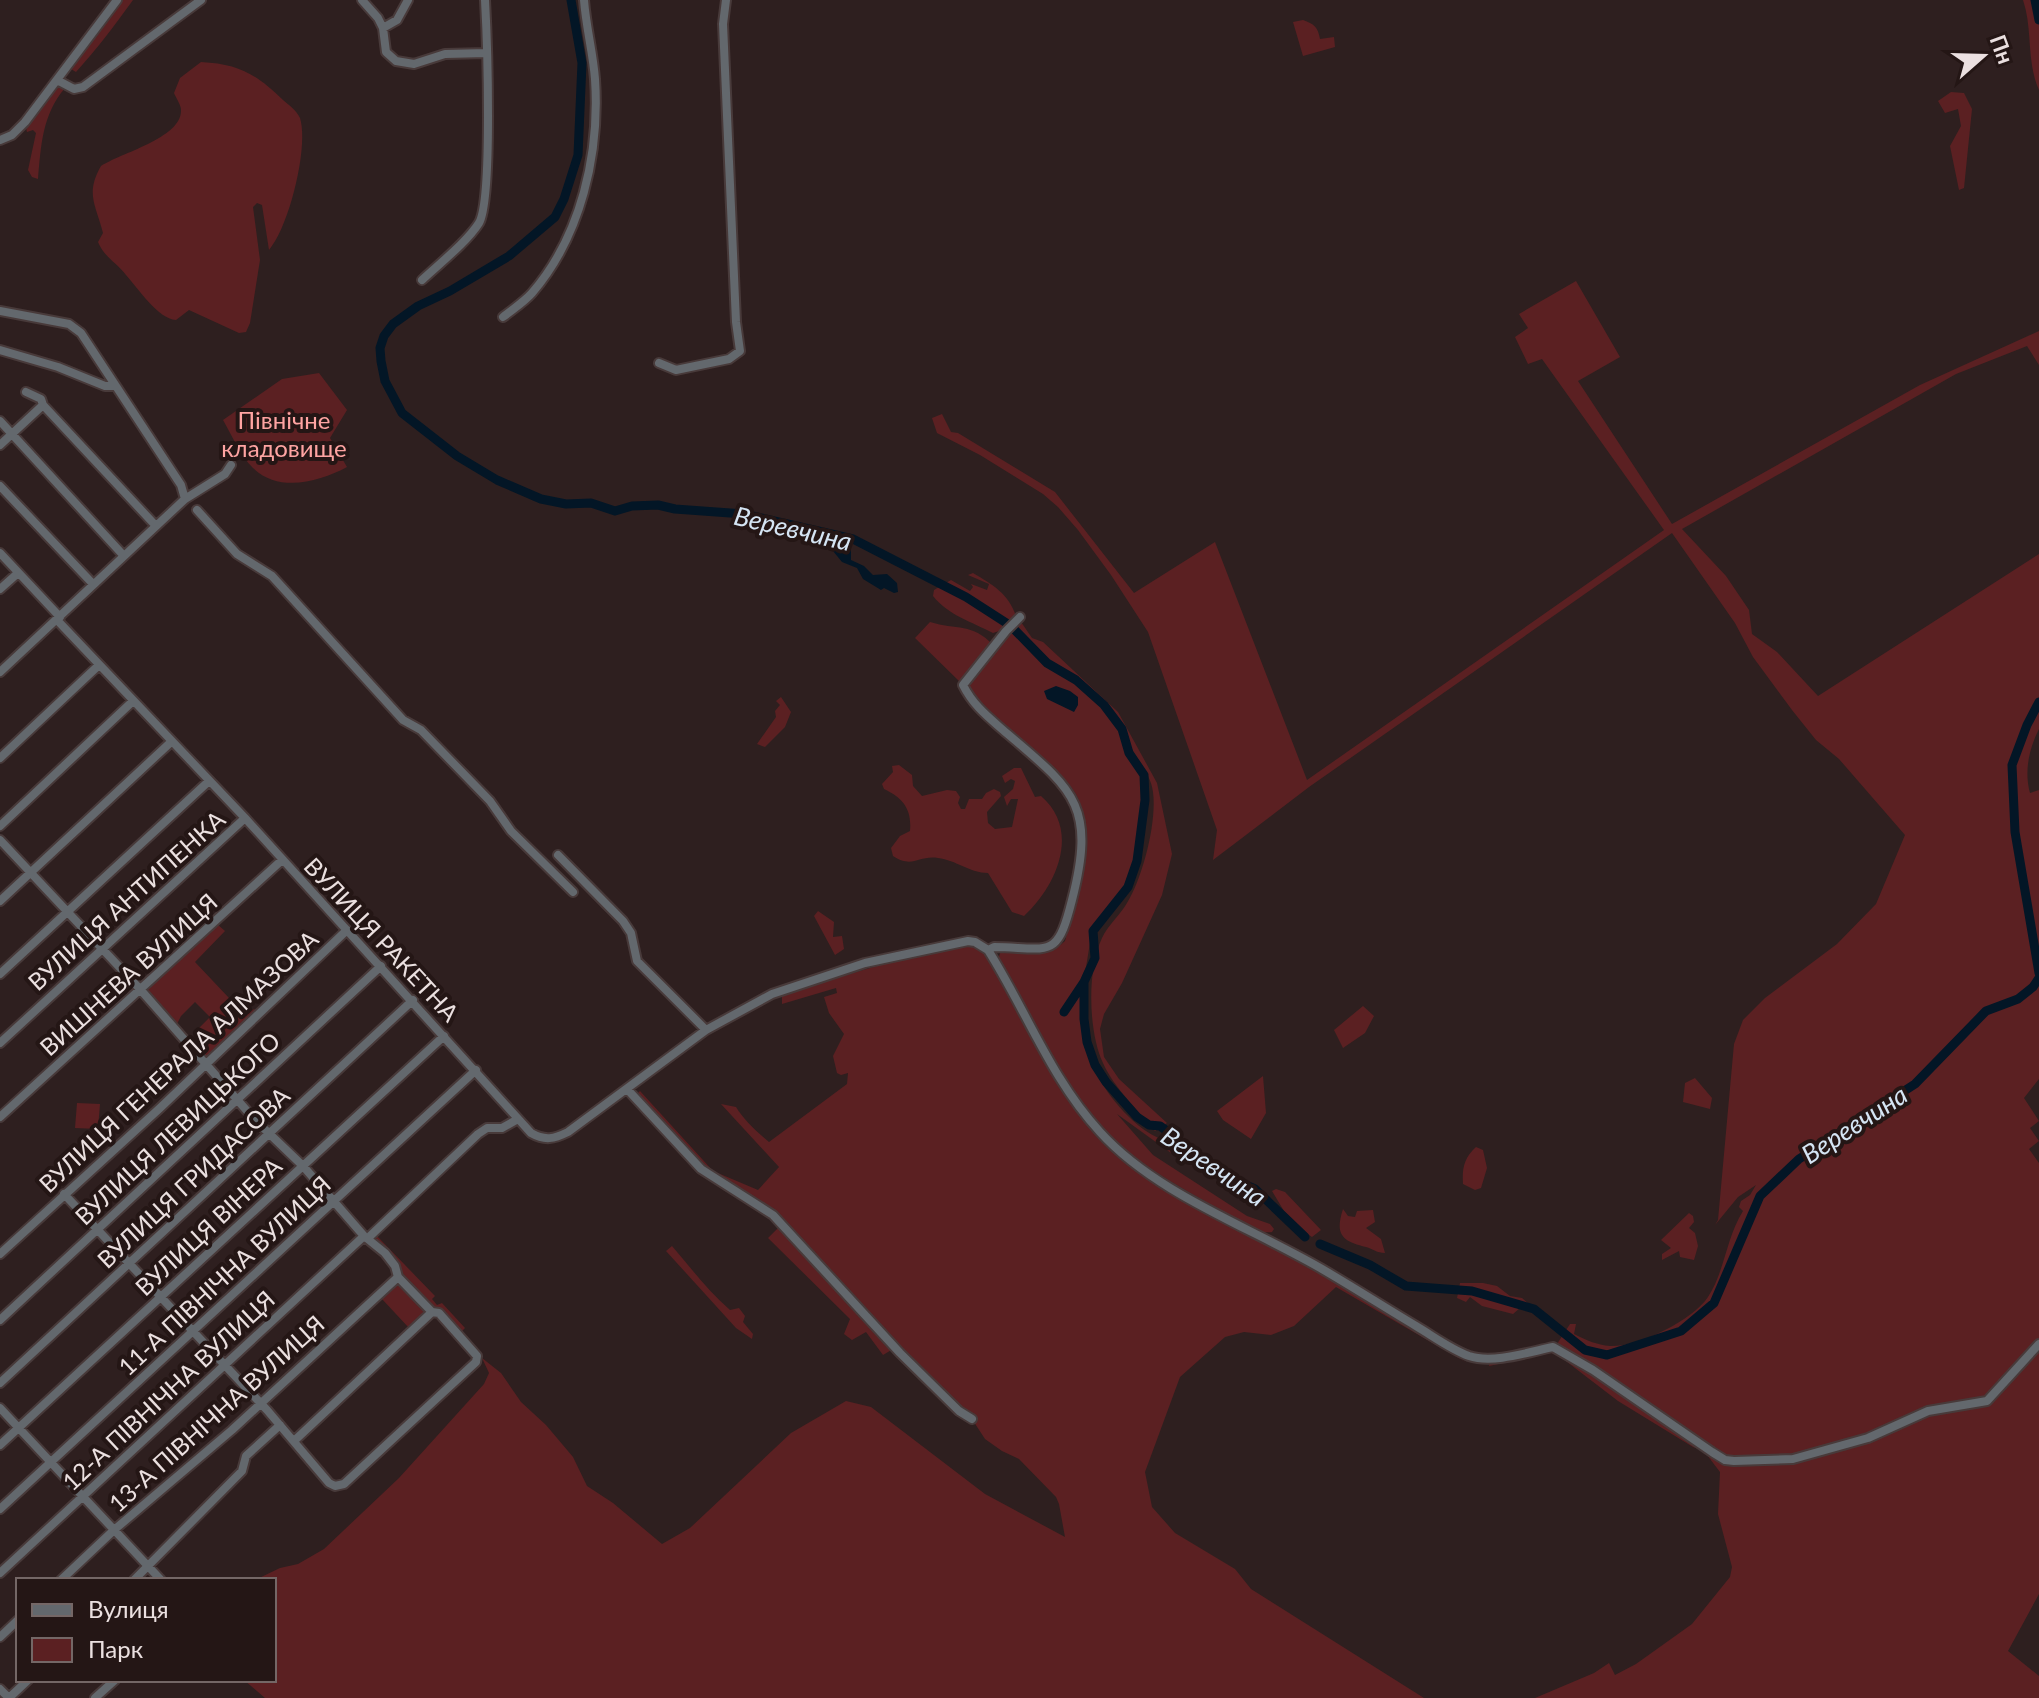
<svg xmlns="http://www.w3.org/2000/svg" width="2039" height="1698" viewBox="0 0 2039 1698" font-family="Lato,sans-serif">
  <rect width="100%" height="100%" fill="#2e1f1f"/>
  <!-- green -->
  <path fill="#5b2022" d="M120 0H133C115 25 97 49 76 72L71 69Z
    M2023 0H2039V90C2026 61 2033 29 2023 0Z
    M1303 20C1314 24 1318 27 1320 39L1334 37 1335 47 1303 56 1293 22Z
    M201 62C239 64 256 74 283 100 289 105 297 111 300 118 309 147 289 227 269 250L262 205 257 203 253 207 260 260 250 323 246 332 239 333 189 310 176 320C158 319 138 288 126 275 116 262 104 257 98 242L103 233C96 205 85 194 101 166 120 153 182 138 181 110 181 105 176 98 174 93L180 78Z
    M58 87 65 88C42 115 41 146 38 179L32 177 28 170 36 133 33 130 27 132 26 128Z
    M1951 92 1964 93 1972 109 1964 188 1959 190 1950 146 1961 126 1958 109 1945 113 1938 101Z
    M1576 281 1620 357 1578 381 1672 524 1920 385 2039 331V365L2027 346 1956 374 1682 529 1726 576 1749 610 1752 634 1777 652 1818 696 2039 554V729C2029 749 2024 771 2030 793L2039 790V1079L2024 1098 2039 1121 2030 1128 2039 1141 2029 1149 2039 1163V1339L1985 1399 1925 1409 1871 1435 1790 1457 1726 1459 1557 1344 1570 1324H1576L1574 1334C1586 1340 1597 1345 1610 1346 1638 1347 1692 1321 1708 1297 1725 1271 1726 1238 1743 1211L1739 1207 1741 1201 1750 1195 1756 1185 1738 1197 1715 1225 1718 1220 1734 1044 1743 1020 1765 998 1837 944 1876 904 1905 835 1839 759 1816 740 1792 710 1753 657 1735 623 1672 533 1309 787 1213 860 1217 830 1148 632 1111 575 1078 530 1058 507 1043 494 980 455 937 433 932 418 942 414 951 432 958 433 1055 492 1134 593 1215 542 1307 780 1664 530 1542 359 1528 364 1515 337 1528 328 1519 314Z
    M319 373 347 410 330 438 347 467C319 482 279 493 253 468 240 456 232 435 223 420L282 379Z
    M973 573C993 585 1008 593 1016 616L1002 630 993 633C972 622 948 615 933 596L934 590 951 580 970 591 973 587 971 584 987 590 989 584 968 575Z
    M930 622C956 630 973 623 993 645L960 682 915 638Z
    M1021 622 1032 638 1043 642 1118 712 1157 783 1172 854 1162 895 1122 983 1104 1014 1100 1029 1104 1057 1119 1079 1167 1123 1155 1131C1138 1110 1114 1088 1103 1063 1088 1031 1087 969 1102 938 1108 925 1120 915 1127 903 1143 877 1157 822 1153 792 1151 774 1136 759 1129 743L1127 747 1142 776 1145 796 1133 866 1121 892 1093 925 1086 967 1079 983C1087 996 1082 1027 1086 1044 1094 1078 1116 1108 1143 1129 1155 1138 1167 1140 1180 1152L1178 1158 1117 1114 1153 1155 1247 1216 1270 1224 1274 1229 1272 1232C1255 1235 1232 1217 1217 1208 1185 1190 1152 1172 1124 1149 1068 1101 1035 1022 998 960L1001 950C1022 951 1049 957 1065 941 1077 897 1102 827 1071 787 1053 763 1024 744 1002 725 989 714 971 702 968 684L995 647Z
    M781 697 791 712 785 727 765 747 757 744 776 717 775 711 780 705 776 701Z
    M899 765 912 775 913 786 922 796 947 790 956 791 960 797 958 803 961 809H965L969 799H982L986 793 994 789 1000 792 1001 796 987 812 988 823 995 829 1012 827 1018 799H1011L1007 806 1004 797 1013 789 1015 781 1011 779 1005 783 1002 776 1014 768H1021L1035 797 1041 796C1081 830 1057 886 1024 916L1012 912 988 873C970 873 956 860 938 858 918 855 913 869 893 856L891 848 900 836 910 831C912 809 903 798 884 789L882 784 893 772 892 766Z
    M818 911 834 922 833 937 842 936 844 949 835 955 814 916Z
    M217 924 225 931 195 962 246 1016 254 1009 257 1012 207 1059 197 1049 204 1042 195 1032 210 1017 195 1002 181 1016 176 1026 144 989Z
    M971 945 987 955 1022 1022 1081 1116 1168 1190 1332 1280 1467 1363 1336 1287 1294 1326 1271 1335 1244 1332 1225 1337 1180 1377 1145 1472 1152 1507 1175 1533 1235 1569 1251 1589 1424 1698H265L244 1680H274V1580H255L280 1568 298 1564 324 1549 399 1478 484 1384 489 1373 482 1358 501 1373 521 1402 546 1425 573 1457 587 1486 613 1503 662 1544 690 1528 791 1433 846 1401 871 1407 985 1494 1065 1537 1059 1504 1056 1497 1019 1459 1002 1451 985 1439 970 1416 954 1403 766 1204 714 1176 701 1165 636 1095 640 1091 713 1171 758 1190 779 1167 721 1104 736 1107C744 1120 757 1132 769 1142L847 1084 848 1073 841 1075 837 1073 833 1056 844 1034 829 1013 824 997 837 993 836 988 782 1004V994L907 957Z
    M1363 1006 1374 1016 1365 1033 1343 1048 1334 1030Z
    M1263 1076 1266 1113 1251 1139 1223 1120 1217 1111Z
    M1695 1078 1712 1098 1710 1109 1683 1102 1685 1083Z
    M77 1103 100 1104 98 1129 75 1128Z
    M1476 1147 1483 1150 1487 1168 1481 1188 1475 1190 1463 1184C1462 1168 1464 1158 1476 1147Z
    M1276 1189 1285 1192 1321 1230 1312 1237 1309 1235 1284 1211 1272 1191Z
    M1343 1209 1348 1216 1355 1217 1357 1211 1373 1210 1375 1222 1366 1228 1381 1239 1385 1253C1377 1253 1373 1249 1366 1247 1341 1241 1335 1234 1343 1209Z
    M1689 1213 1693 1216 1694 1222 1689 1228 1695 1233 1698 1246 1694 1260 1680 1257 1679 1251 1662 1260V1254L1671 1248 1661 1240Z
    M779 1227 893 1349 883 1355 866 1332 852 1340 844 1334 850 1319 768 1238Z
    M376 1235 435 1296 432 1299 437 1305 442 1303 465 1328 460 1333 401 1279 374 1241Z
    M672 1246C691 1268 708 1291 730 1310L739 1308 745 1316 743 1322 753 1334 752 1339 736 1328 666 1251Z
    M401 1282 427 1310 409 1328 382 1299Z
    M1460 1283H1483L1497 1286 1510 1296 1522 1298 1530 1305 1529 1309 1520 1308 1513 1314 1482 1306 1470 1297 1466 1302 1457 1298Z
    M2039 1346V1594L2008 1651 2039 1676V1698H1535L1594 1673 1609 1663 1615 1675 1636 1664 1692 1624 1730 1577 1732 1567 1718 1514 1720 1472 1704 1451 1693 1447 1618 1401 1558 1355 1551 1353 1489 1366 1490 1362 1551 1351 1559 1353 1724 1461 1790 1462 1939 1410 1978 1405Z"/>
  <!-- water -->
  <path fill="#031626" d="M838 547 851 549V560L864 566 873 575 887 574 897 583 898 592 894 593 884 588 881 590 863 579 857 568 842 562 833 551Z
    M1056 686 1070 691 1078 697V705L1074 712 1047 699 1044 691Z"/>
  <g fill="none" stroke-linecap="round" stroke-linejoin="round">
    <!-- river -->
    <path stroke="#031626" stroke-width="9" d="M571 0 582 63 578 155 564 199 555 217 509 256 450 291 418 306 393 324 384 336 380 348 381 361 385 381 402 413 457 456 497 480 541 499 566 504 591 503 615 511 632 506 658 505 675 509 744 514 853 539 966 597 1011 626 1047 663 1076 680 1104 705 1122 729 1129 753 1144 775 1145 800 1137 861 1128 887 1093 931 1095 958 1084 982V1019L1087 1042 1095 1065 1106 1082 1137 1117 1149 1125 1160 1126 1174 1136 1201 1164 1211 1170 1255 1189 1305 1237
      M2035 0 2039 20
      M2039 702 2027 725 2012 765 2015 832 2039 973
      M1064 1012 1084 982
      M1320 1244 1370 1265 1406 1286 1472 1291 1534 1309 1585 1350 1607 1355 1681 1331 1714 1303 1760 1196 1799 1159 1915 1084 1986 1011 2018 999 2033 987 2039 978"/>
    <defs>
      <path id="minor" d="M362 0 378 18 383 28 386 52 396 61 414 64 445 54 487 53
        M383 28 397 20 408 0
        M57 80 74 89 83 87 201 0
        M0 140 12 135 25 122 117 0
        M422 280C439 264 467 242 479 223 493 198 487 36 485 0
        M0 311 69 324 81 333 181 485 185 499
        M503 317C513 309 524 302 532 293 581 236 600 154 595 79 593 53 586 27 584 0
        M0 350 58 367 105 386H115
        M659 363 676 370 729 359 740 351 736 322 723 24 726 0
        M26 392 41 399 43 405 156 526
        M0 421 124 556
        M0 445 43 405
        M0 486 93 584
        M197 510 237 554 272 576 403 720 421 730 490 801 511 831 573 892
        M0 553 60 617
        M0 589 18 573
        M57 620 245 818 531 1133C545 1141 554 1139 568 1132L706 1030 772 994 865 963 968 941 975 942 988 950C1026 1010 1051 1079 1100 1132 1156 1194 1250 1227 1322 1269 1353 1287 1384 1307 1416 1326 1433 1336 1450 1349 1469 1356 1493 1364 1529 1352 1553 1347L1593 1370 1712 1452 1725 1460 1734 1461 1793 1459 1868 1438 1928 1411 1987 1401 2039 1344
        M0 672 185 499 225 474 231 465
        M0 758 99 665
        M0 826 133 701
        M0 840 139 988 256 1121 303 1166 364 1236 385 1253 395 1266 398 1277 432 1312
        M558 855 623 921 631 933 637 961 706 1030
        M0 901 171 742
        M988 950 994 947C1051 948 1057 960 1072 900 1097 803 1072 789 1003 730 987 716 973 705 963 685L1006 631 1020 617
        M0 974 209 781
        M0 1043 245 818
        M627 1089 701 1169 773 1215 900 1353 959 1411 972 1419
        M0 1117 282 860
        M64 1194 267 1410 329 1483 335 1486 344 1484 476 1362 477 1356 439 1313 432 1312 294 1441
        M368 1238 478 1134 487 1128H502L518 1119
        M0 1254 160 1108 347 930
        M0 1320 381 966
        M0 1383 413 1000
        M0 1408 161 1580
        M0 1445 444 1036
        M0 1509 476 1070
        M0 1573 364 1236
        M61 1580 114 1530 232 1430 398 1277
        M134 1580 242 1471 246 1456 280 1425
        M0 1637 18 1620
        M0 1689 9 1698
        M9 1698 28 1680
        M95 1698 115 1680"/>
    </defs>
    <!-- minor casing -->
    <use href="#minor" stroke="#483a3a" stroke-width="12"/>
    <!-- minor -->
    <use href="#minor" stroke="#63686d" stroke-width="8"/>
  </g>
  <g text-anchor="middle" dominant-baseline="central" stroke-width="8" stroke-linejoin="round" paint-order="stroke">
    <!-- park labels -->
    <g font-size="24" fill="#fea4a2" stroke="#241615">
      <text x="284" y="419">Північне<tspan x="284" dy="28">кладовище</tspan></text>
    </g>
    <!-- street labels -->
    <g font-size="24" fill="#ebe0e0" stroke="#241615">
      <text transform="translate(126 900) rotate(-42)">ВУЛИЦЯ АНТИПЕНКА</text>
      <text transform="translate(382 939) rotate(47)">ВУЛИЦЯ РАКЕТНА</text>
      <text transform="translate(128 974) rotate(-42)">ВИШНЕВА ВУЛИЦЯ</text>
      <text transform="translate(178 1061) rotate(-43)">ВУЛИЦЯ ГЕНЕРАЛА АЛМАЗОВА</text>
      <text transform="translate(177 1128) rotate(-43)">ВУЛИЦЯ ЛЕВИЦЬКОГО</text>
      <text transform="translate(193 1177) rotate(-43)">ВУЛИЦЯ ГРИДАСОВА</text>
      <text transform="translate(208 1226) rotate(-43)">ВУЛИЦЯ ВІНЕРА</text>
      <text transform="translate(224 1275) rotate(-43)">11-А ПІВНІЧНА ВУЛИЦЯ</text>
      <text transform="translate(168 1390) rotate(-43)">12-А ПІВНІЧНА ВУЛИЦЯ</text>
      <text transform="translate(216 1413) rotate(-42)">13-А ПІВНІЧНА ВУЛИЦЯ</text>
    </g>
    <!-- water labels -->
    <g font-size="26" font-style="italic" fill="#d5e5f4" stroke="#241615">
      <text transform="translate(793 528) rotate(13)">Веревчина</text>
      <text transform="translate(1854 1124) rotate(-33)">Веревчина</text>
      <text transform="translate(1214 1166) rotate(34)">Веревчина</text>
    </g>
  </g>
  <!-- legend -->
  <rect x="16" y="1578" width="260" height="104" fill="#241615" stroke="#746766" stroke-width="2"/>
  <rect x="32" y="1604" width="40" height="12" fill="#63686d" stroke="#746766" stroke-width="2"/>
  <text x="88" y="1618" font-size="24" fill="#ebe0e0">Вулиця</text>
  <rect x="32" y="1638" width="40" height="24" fill="#5b2022" stroke="#746766" stroke-width="2"/>
  <text x="88" y="1658" font-size="24" fill="#ebe0e0">Парк</text>
  <!-- north arrow -->
  <g transform="translate(1983 56) rotate(70)" stroke="#241615" stroke-width="6" paint-order="stroke">
  <path d="M0-6L14 30L0 20L-14 30Z" fill="#ebe0e0"/>
  <text y="-12" font-size="22" font-weight="bold" text-anchor="middle" fill="#ebe0e0">Пн</text>
  </g>
</svg>
